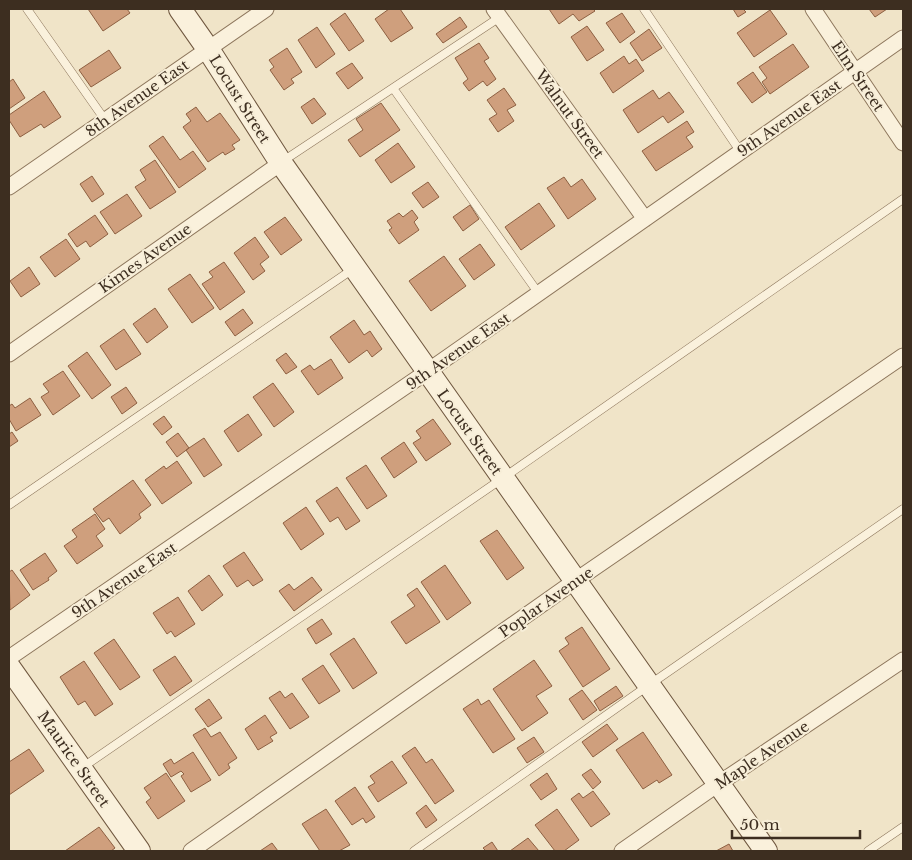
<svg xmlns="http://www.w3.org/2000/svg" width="912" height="860" viewBox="0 0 912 860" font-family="'Libre Baskerville',serif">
  <rect width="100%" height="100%" fill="#f0e4c8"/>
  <!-- building -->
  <path fill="#cf9f7d" stroke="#8d5f41" d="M88 9H127L130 13 103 31Z
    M389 9H400L413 28 391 42 375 19Z
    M549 9H593L595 11 579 21 573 14 559 24Z
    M733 9H743L746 12 738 17Z
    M869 9H887L875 17Z
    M770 10 787 34 754 57 737 33Z
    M345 13 364 41 349 51 330 24Z
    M622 13 635 32 620 43 606 23Z
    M460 17 467 27 443 43 436 34Z
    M587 26 604 50 587 61 571 37Z
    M317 27 335 54 316 68 298 40Z
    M649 29 662 48 642 61 630 43Z
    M479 43 489 58 484 61 496 79 487 86 483 81 469 91 463 83 468 79 455 58Z
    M793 44 809 67 770 94 762 82 767 78 759 67Z
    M287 48 302 72 291 79 294 83 284 90 270 70 274 67 269 60Z
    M109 50 121 68 91 87 79 70Z
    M624 56 629 64 636 59 644 71 613 93 600 73Z
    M352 63 363 78 348 89 336 73Z
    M753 72 767 92 752 103 737 83Z
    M13 79 25 98 9 109V82Z
    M504 88 516 105 507 110 514 121 498 132 489 119 497 114 487 100Z
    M653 90 659 99 669 92 684 112 668 123 663 116 638 133 623 110Z
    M44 91 61 117 44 128 41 124 20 137 9 120V115Z
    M314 98 326 114 312 124 301 107Z
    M381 103 400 130 360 157 348 140 363 130 356 119Z
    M196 107 207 122 220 113 240 140 232 145 235 149 225 155 223 152 208 162 183 127 191 121 186 114Z
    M687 121 694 132 686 137 693 147 656 171 642 151Z
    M163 136 180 160 193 151 206 169 179 188 149 146Z
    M398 143 415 167 391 183 375 160Z
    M155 160 176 192 150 209 135 187 146 180 140 170Z
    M92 176 104 194 92 202 80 184Z
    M564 177 571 187 582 179 596 199 568 219 547 188Z
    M428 182 439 197 423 208 412 193Z
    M127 194 142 216 115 234 100 212Z
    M539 203 555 226 521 250 505 227Z
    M470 205 479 219 463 231 453 217Z
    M412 210 418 218 414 222 419 230 399 244 389 230 392 228 387 221 399 213 403 217Z
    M95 215 108 234 90 247 86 241 77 247 68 234Z
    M285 217 302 240 281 255 264 232Z
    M255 237 269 257 260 264 265 271 253 280 234 253Z
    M66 239 80 259 55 277 40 257Z
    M480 244 495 265 474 280 459 259Z
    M444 256 466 286 431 311 409 281Z
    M224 262 245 292 220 310 202 284 213 277 209 272Z
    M29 267 40 284 21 297 10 281Z
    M190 274 214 308 192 323 168 289Z
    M155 308 168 327 147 343 133 324Z
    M243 309 253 323 235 336 225 322Z
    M354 320 364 335 370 331 382 349 372 357 367 350 349 363 330 337Z
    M124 329 141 354 116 370 100 346Z
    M87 352 111 385 92 399 68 366Z
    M286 353 297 367 286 374 276 360Z
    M331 359 343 378 318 395 301 371 310 365 314 370Z
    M63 371 80 396 53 415 41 397 49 392 43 384Z
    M273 383 294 412 274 427 253 397Z
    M126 387 137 403 122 414 111 397Z
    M30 398 41 415 16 431 9 419V406L12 404 15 408Z
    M248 414 262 435 238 452 224 431Z
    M164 416 172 427 162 435 153 424Z
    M433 419 451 444 426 461 413 443 421 438 416 431Z
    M12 432 18 441 9 447V434Z
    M178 433 189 448 177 457 166 442Z
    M204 438 222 465 204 477 186 450Z
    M404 442 417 462 394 478 381 458Z
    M177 461 192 483 162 504 145 480 164 466 166 469Z
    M366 465 387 496 367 509 346 478Z
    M133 480 151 505 139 514 141 518 120 534 109 518 103 522 93 509Z
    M337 487 360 521 346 530 338 517 330 522 316 501Z
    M306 507 324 534 301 550 283 523Z
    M95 514 105 529 96 536 103 546 77 564 64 546 77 537 72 530Z
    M497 530 524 568 507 580 480 541Z
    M244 552 263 580 253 586 248 580 237 587 223 566Z
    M45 553 57 571 48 578 49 580 33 590 20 570Z
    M445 565 471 603 447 620 421 582Z
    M12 570 30 595 10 610 9 572Z
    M209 575 223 595 202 611 188 591Z
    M312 577 322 590 294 611 279 591 289 584 294 590Z
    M417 588 440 622 406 644 391 622 415 606 407 595Z
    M178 597 195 624 175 637 171 631 167 634 153 613Z
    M322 619 332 634 316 644 307 629Z
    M582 627 610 669 583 687 559 651 569 644 565 638Z
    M354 638 377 673 353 689 330 654Z
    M114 639 140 677 120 690 94 653Z
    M175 656 192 681 170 696 153 670Z
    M534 660 552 686 536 696 548 713 522 731 493 689Z
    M84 661 113 704 95 716 85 701 78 705 60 677Z
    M323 665 340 691 319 704 302 679Z
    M616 686 623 696 600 711 594 701Z
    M582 690 597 710 583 720 569 699Z
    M280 691 285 698 292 693 309 717 290 729 269 698Z
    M209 699 222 718 208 727 195 709Z
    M478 699 481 705 489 700 515 739 493 753 463 709Z
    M265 715 277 733 270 737 273 741 258 750 245 729Z
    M607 724 618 739 593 757 582 742Z
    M205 728 211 737 220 732 237 758 228 764 230 768 219 776 193 735Z
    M643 732 672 775 659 783 657 780 643 789 616 750Z
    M534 737 544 752 527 763 517 748Z
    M415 747 426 763 432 759 454 791 435 804 402 756Z
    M29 749 44 771 9 795V762Z
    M193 752 211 780 191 792 181 776 184 774 181 771 171 777 163 764 171 759 174 764Z
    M392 761 407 783 378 802 368 787 375 783 370 776Z
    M591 769 601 782 593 789 582 775Z
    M166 773 185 801 158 819 146 802 151 798 144 788Z
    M547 773 557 789 541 800 530 785Z
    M355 787 375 817 366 823 363 818 352 825 335 801Z
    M593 791 610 814 591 827 571 799 579 793 583 798Z
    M426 805 437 820 426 828 416 813Z
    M326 809 350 845 339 851H320L302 824Z
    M557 809 579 840 564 851H555L535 825Z
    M99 827 115 848 111 851H65Z
    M528 838 539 851H510Z
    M492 842 498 851H486L483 848Z
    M272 843 278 851H260Z
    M729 844 733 851H716Z"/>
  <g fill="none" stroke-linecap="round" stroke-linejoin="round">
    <defs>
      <path id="lane" d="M27 9 105 120
        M644 9 740 151
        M393 88 539 294
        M283 161 500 17
        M9 505 353 269
        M83 767 503 478 903 199
        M414 851 649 685 903 509
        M868 851 903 827"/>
      <path id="street" d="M494 9 645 219
        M813 9 903 143
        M9 187 266 9
        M9 354 281 163
        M9 658 428 371 903 38
        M191 851 575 581 903 356
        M622 851 718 784 903 660"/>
      <path id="secondary" d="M180 9 208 49 281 163 766 851
        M9 667 139 851"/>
    </defs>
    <!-- lane casing -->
    <use href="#lane" stroke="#8d765c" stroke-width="9"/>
    <!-- street casing -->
    <use href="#street" stroke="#8d765c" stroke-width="17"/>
    <!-- secondary casing -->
    <use href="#secondary" stroke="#6f573f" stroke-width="24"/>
    <!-- lane -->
    <use href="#lane" stroke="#faf1dc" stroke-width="8"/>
    <!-- street -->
    <use href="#street" stroke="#faf1dc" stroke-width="15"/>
    <!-- secondary -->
    <use href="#secondary" stroke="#faf1dc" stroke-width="22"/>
  </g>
  <g text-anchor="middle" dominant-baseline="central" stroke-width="4" stroke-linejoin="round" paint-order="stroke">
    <!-- street labels -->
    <g font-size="15" fill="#3d2e20" stroke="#f7eed8">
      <text transform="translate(858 76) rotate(56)">Elm Street</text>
      <text transform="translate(137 98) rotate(-35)">8th Avenue East</text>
      <text transform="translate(240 99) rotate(58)">Locust Street</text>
      <text transform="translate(570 114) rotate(54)">Walnut Street</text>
      <text transform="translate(789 118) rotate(-35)">9th Avenue East</text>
      <text transform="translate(145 258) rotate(-35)">Kimes Avenue</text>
      <text transform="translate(458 351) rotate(-35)">9th Avenue East</text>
      <text transform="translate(470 432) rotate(55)">Locust Street</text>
      <text transform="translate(124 580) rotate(-34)">9th Avenue East</text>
      <text transform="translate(546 602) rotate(-35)">Poplar Avenue</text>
      <text transform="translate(762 755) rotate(-34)">Maple Avenue</text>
      <text transform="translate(74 759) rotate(55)">Maurice Street</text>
    </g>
  </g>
  <!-- border -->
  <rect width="912" height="860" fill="none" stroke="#3d2e20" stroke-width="20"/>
  <!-- scale -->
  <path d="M732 830v8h128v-8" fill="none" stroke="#3d2e20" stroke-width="2.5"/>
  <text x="740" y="830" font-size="15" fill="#3d2e20" stroke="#f7eed8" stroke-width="4" paint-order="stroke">50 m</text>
</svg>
